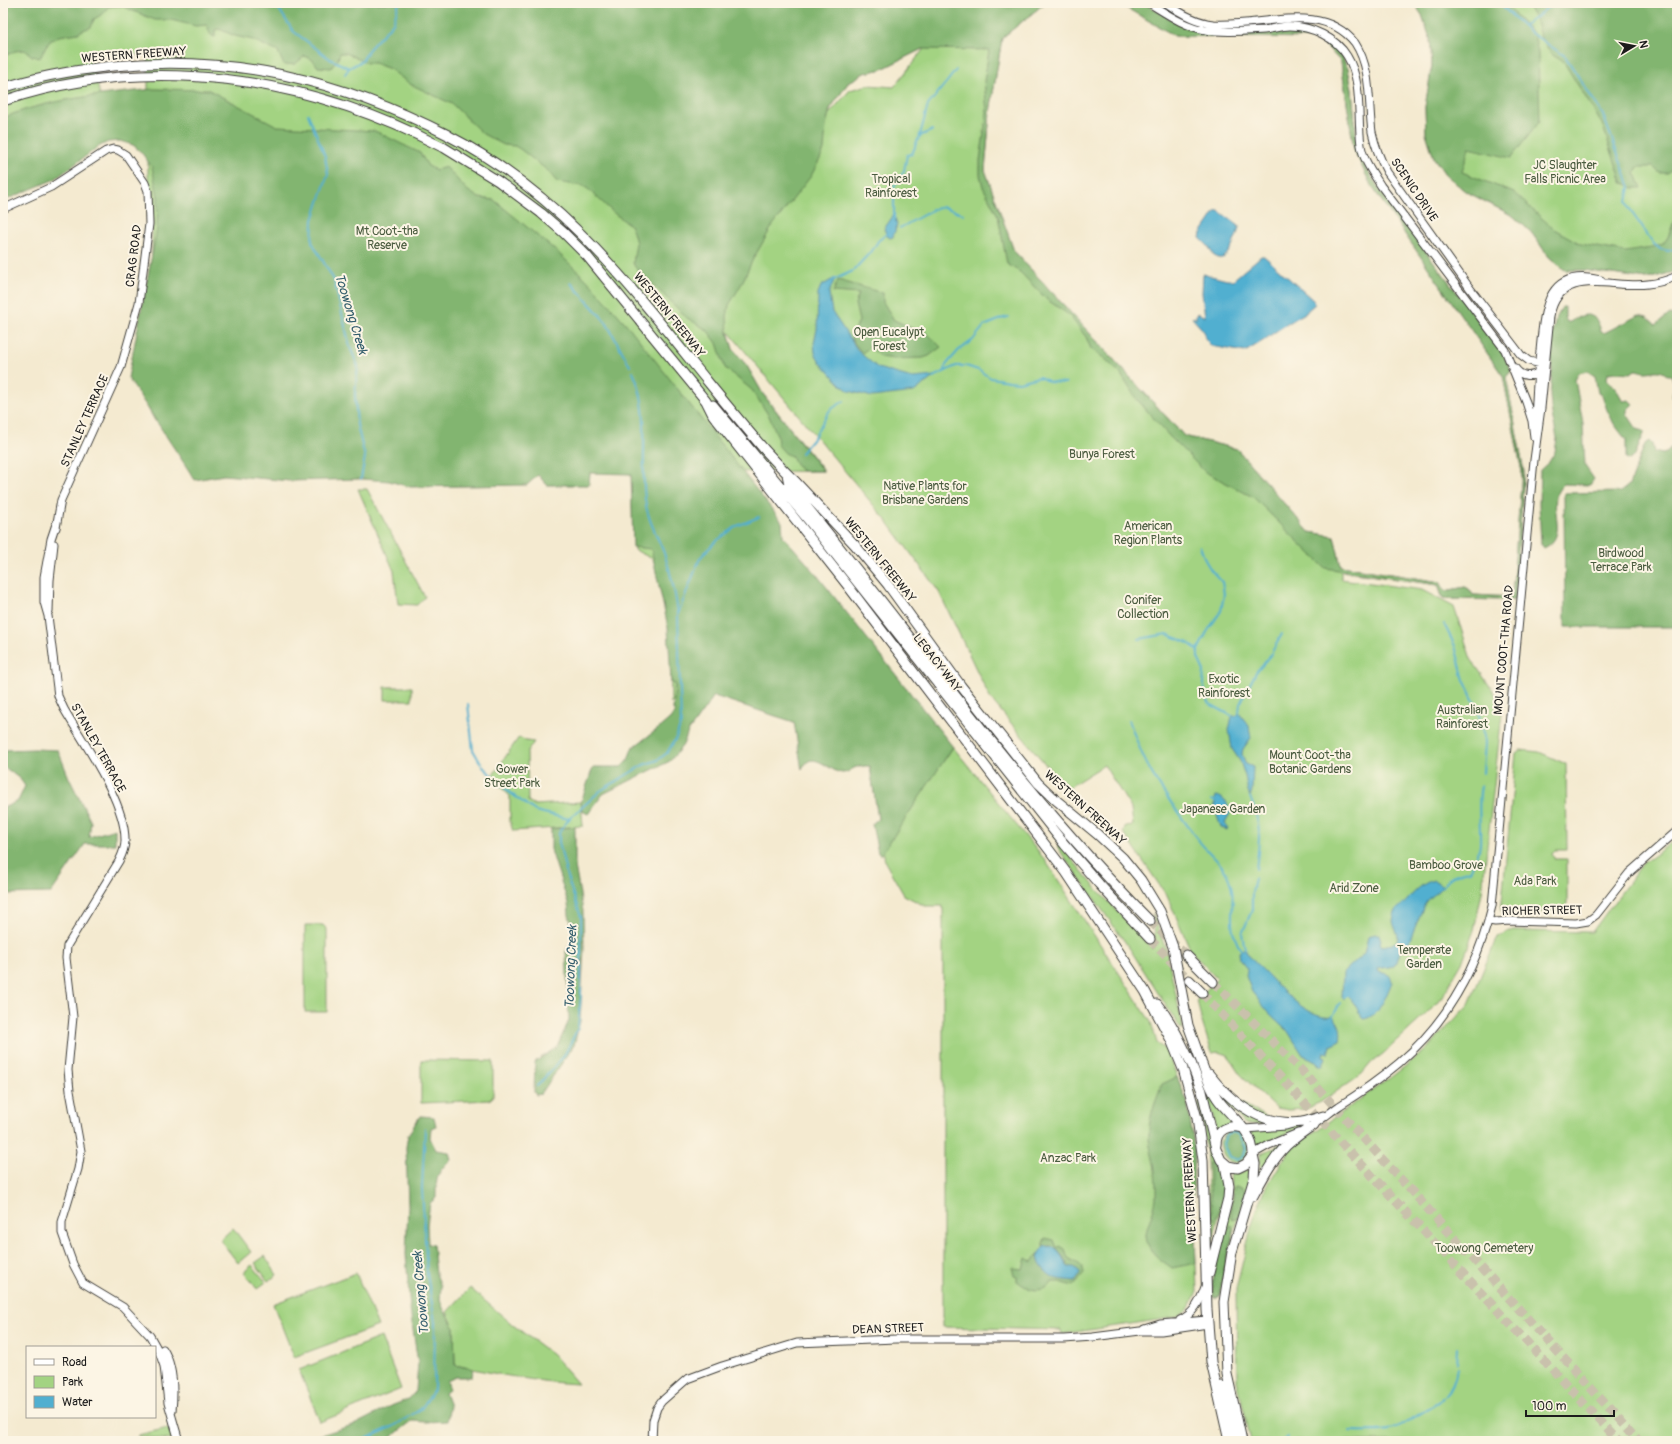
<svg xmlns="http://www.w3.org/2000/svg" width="1680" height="1444" viewBox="0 0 1680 1444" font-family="Pangolin,sans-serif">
  <rect width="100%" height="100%" fill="#fcf5e5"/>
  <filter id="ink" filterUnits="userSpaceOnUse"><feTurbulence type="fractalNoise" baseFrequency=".025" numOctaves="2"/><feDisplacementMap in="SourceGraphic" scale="8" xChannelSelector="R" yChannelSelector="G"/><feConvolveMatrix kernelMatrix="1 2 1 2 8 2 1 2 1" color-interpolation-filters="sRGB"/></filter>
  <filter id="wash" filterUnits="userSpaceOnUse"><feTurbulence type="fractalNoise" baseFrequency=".012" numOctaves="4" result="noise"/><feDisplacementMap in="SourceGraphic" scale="16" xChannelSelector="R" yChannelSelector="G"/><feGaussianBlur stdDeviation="0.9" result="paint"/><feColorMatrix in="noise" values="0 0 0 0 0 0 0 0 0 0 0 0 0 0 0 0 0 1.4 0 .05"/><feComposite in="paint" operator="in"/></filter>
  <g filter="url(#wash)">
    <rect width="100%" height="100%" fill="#f4ead0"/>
    <!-- green -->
    <path fill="#a3d382" stroke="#60784f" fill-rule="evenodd" d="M3 3H1045L1002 38 990 112 985 170 1014 251 1184 436 1237 449 1309 532 1334 536 1341 566 1440 582 1445 591 1465 587 1469 589 1473 595 1512 597 1522 472 1503 376 1371 185 1354 150 1341 62 1319 38 1175 36 1118 3H1143L1182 26 1318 34 1343 57 1348 69 1352 90 1357 145 1364 165 1381 192 1491 337 1503 354 1511 371 1506 377 1524 472 1515 600 1443 599 1438 585 1341 571V579L1422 590 1454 607 1471 659 1498 698 1502 713 1482 892 1474 930 1462 963 1439 1002 1384 1053 1371 1063 1362 1074 1321 1102 1305 1109 1288 1110 1276 1108 1240 1074 1228 1055 1219 1052 1212 1053 1201 1019 1197 1000 1217 979 1191 951 1167 896 1123 832 1126 826 1133 825 1131 808 1104 765 1066 789 990 698 939 592 890 525 728 331 733 349 747 366 763 394 824 471 715 472 943 762 953 747 1045 860 1151 1022 1157 1043 1166 1050 1187 1101 1194 1145 1193 1189 1197 1292 1189 1308 1178 1317 1062 1334 1061 1330 943 1327V906H925L904 895 885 862 870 766 783 707 693 681 671 704 670 568 635 550 634 471 173 431 155 421 149 410 153 196 148 181V55L92 54 107 135 3 200ZM922 49 923 50 894 87 868 85 850 90 829 114 830 109 848 83 864 73 882 69Z
      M1414 3H1677V271L1647 279 1584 270H1565L1549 257 1531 232 1513 216 1465 191 1445 174 1434 158 1426 133 1425 107 1432 66 1430 38 1422 15Z
      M358 489H367L425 597 417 605 398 604 394 571Z
      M385 687H412V700H385Z
      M519 737 526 741 534 742 527 752 528 801 535 805 581 802 583 826 513 831 510 822V796L491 778Z
      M1520 750 1539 752 1566 764 1567 850H1555L1552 853 1555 859H1567V912H1503L1501 911 1516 753Z
      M1677 839V1441H1251L1237 1381 1236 1289 1252 1224 1266 1187 1290 1149 1390 1078 1426 1050 1469 1004 1497 937 1509 931 1592 932 1643 863Z
      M1060 845 1096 888 1152 949C1158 936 1152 926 1153 913L1167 953 1183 1028 1181 1029 1128 946 1057 847Z
      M305 925H323L327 929V1012H305Z
      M1191 1053 1236 1123 1216 1131 1213 1116Z
      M421 1060 493 1061V1097L489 1100 421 1103Z
      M1216 1088 1278 1124H1245L1221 1098Z
      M1199 1102 1201 1103 1215 1158 1224 1170 1227 1185 1210 1251 1207 1161 1203 1125 1199 1107Z
      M1303 1124 1304 1127 1265 1143 1257 1148 1251 1130Z
      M1226 1131H1240C1266 1159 1224 1180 1220 1142Z
      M1288 1140 1261 1177 1260 1159 1261 1154Z
      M1250 1168 1251 1169V1173L1227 1258 1220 1295 1216 1299 1211 1296 1218 1251 1226 1223 1232 1198 1230 1173H1241Z
      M233 1228 251 1252 238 1263 220 1240Z
      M265 1256 277 1275 268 1281 255 1263Z
      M252 1265 266 1282 257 1289 244 1272Z
      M356 1273 378 1326 294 1357 273 1304Z
      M470 1288 513 1325 553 1355 578 1384C536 1382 495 1374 455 1365L454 1327 447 1312Z
      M381 1337 401 1389 320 1422 299 1370Z
      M168 1428 172 1439 169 1440 137 1436 138 1435Z"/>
    <!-- forest -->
    <path fill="#82b570" stroke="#4f6846" d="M3 3H1045L1002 38 990 112 985 170 1014 251 1184 436 1237 449 1309 532 1334 536 1341 566 1440 582 1445 591 1465 587 1469 589 1473 595 1512 597 1522 472 1503 376 1371 185 1354 150 1341 62 1319 38 1175 36 1118 3H1143L1188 29 1305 30 1324 37 1339 51 1348 69 1352 90 1357 145 1364 165 1381 192 1491 338 1503 354 1511 371 1506 377 1524 472 1515 600 1443 599 1438 585 1325 568 1253 497 1205 472 1170 437 1135 397 1120 373 1105 359 1091 349 1086 337 1069 315 1046 299 1020 272 1007 264 998 216 983 187 980 175V160L987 112 984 81 989 50 922 49 882 69 864 73 848 83 830 109 826 125 824 150 820 159 811 176 773 225 753 259 741 285 729 305 727 317 728 333 733 349 747 366 763 394 823 471H801L791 456 785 453 778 445 777 435 769 416 752 390 725 368 717 343 707 330 687 318 635 267 633 263 636 243 633 232 630 225 615 214 588 189 583 186 557 182 547 170 520 149 515 146 504 145 483 134 452 104 410 84 390 69 374 63H367L346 53H340L338 59 331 68 318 67 313 60 305 56 295 64 284 65 278 52 253 40 235 36 219 29 215 30V37C209 36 209 30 207 25L196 26 171 20H155L121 6 108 7 101 15 94 19 91 27 83 30 78 33 59 36 50 41 46 47 40 58 32 56 25 50 15 51 3 57Z
      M1414 3H1506L1509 8 1534 34 1538 53 1540 121 1511 158 1469 148 1462 172 1514 193 1554 229 1581 244 1625 252 1652 248 1663 244 1668 237 1677 213V271L1647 279 1584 270H1565L1549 257 1531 232 1513 216 1465 191 1445 174 1434 158 1426 133 1425 107 1432 66 1430 38 1422 15Z
      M1526 3H1677V163L1668 173H1660L1653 167H1638L1635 172 1642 188H1633L1622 182 1602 124 1563 61 1552 55 1540 36 1535 19Z
      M153 89 209 90 277 126 375 131 420 153 428 166 436 170 446 167 467 190 479 198 494 200 555 250 588 281 629 327 782 522 783 536 813 570 953 747 881 855 878 853 872 824 878 819 870 766C865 766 858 766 854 768 850 770 848 773 843 773 830 773 811 746 802 770L794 722 714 696 688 732 683 745 670 761 603 794 588 814 582 811 581 802 593 767H621L628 760 632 748 658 729 675 714 673 709 675 684 671 682 668 627 651 549 633 547 631 474 590 473 589 485H547L538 475 527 485 410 487 389 481 361 479 290 481 224 475 195 480 128 378 157 229 158 197 152 167 141 152 133 145 120 141 108 142 98 147 55 179 3 201V118C49 98 103 95 153 89Z
      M838 280 883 293V302L894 320 914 329 925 331 941 347 929 356 923 358 894 359 880 357 870 347 862 353 851 339 859 321 855 304 859 294 833 292Z
      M1562 307H1565V318L1567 322H1570C1585 311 1597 312 1601 332L1604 333 1639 315 1647 317 1656 325 1670 314 1677 317V414L1675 402 1671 396C1675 389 1675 383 1671 375H1667C1659 368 1654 372 1645 372 1642 372 1638 370 1635 370L1631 373 1616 372 1608 373 1607 379 1618 392 1623 401 1629 400 1633 404 1627 410V414L1637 429 1644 431V434L1634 457 1629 460 1626 458V440L1614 424 1607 410 1602 396 1598 393 1595 376 1587 371 1579 373 1575 380 1583 423 1585 466 1594 479 1590 485 1564 484C1542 501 1573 535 1544 548L1541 544 1539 504 1540 470 1549 462 1555 452 1557 438 1552 415 1550 396 1552 372 1550 347 1555 321Z
      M1649 441 1652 444 1654 452 1663 454 1668 452 1670 448H1677V627H1565L1564 493 1620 492 1629 485 1645 444Z
      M35 749 58 750 69 778 91 822 89 837 115 829V844H85L51 893 3 894V808L18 801 25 786 20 779 3 766V750Z
      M575 827V866L583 911 584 948 580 1021 574 1045 541 1094 536 1095 534 1092 535 1062 557 1047 569 1020 566 951 572 940 571 922 569 915 568 903 551 850V829Z
      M1177 1077 1187 1101 1194 1145 1193 1189 1196 1263 1172 1268C1161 1260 1147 1252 1146 1236 1145 1230 1155 1209 1156 1198 1156 1188 1156 1175 1154 1164 1152 1153 1148 1143 1149 1131 1149 1115 1157 1099 1162 1084Z
      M420 1116 434 1117 436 1126 431 1128 430 1138 436 1150 449 1152 451 1160C436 1172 436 1179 436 1198L430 1203 427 1225 428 1244 433 1245 436 1274 441 1286 440 1299 443 1308 454 1327 455 1365 473 1369 472 1377H456L447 1381 450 1389 445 1393 450 1406 447 1421 426 1422 412 1421 386 1441H309L311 1438 356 1424 391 1406 409 1399 416 1391 418 1363 410 1310 406 1254 408 1206 406 1147 408 1135Z
      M1233 1132 1240 1135 1245 1149 1244 1156 1238 1160 1229 1157 1223 1144 1226 1135Z
      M1211 1162 1220 1169 1223 1174 1225 1192 1223 1202 1215 1220 1212 1218 1209 1163Z
      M1236 1186 1243 1188 1246 1193 1239 1217 1233 1219 1231 1216 1234 1187Z
      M1232 1225 1234 1230 1225 1263 1219 1294 1216 1298H1214C1209 1286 1222 1242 1226 1228Z
      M1045 1238 1054 1240 1057 1248 1060 1246 1065 1249 1068 1258C1075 1262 1084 1264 1084 1274L1073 1286 1060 1282H1052C1042 1295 1028 1290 1017 1281V1276L1014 1275 1012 1268 1023 1269 1026 1258 1032 1262 1035 1257 1038 1256 1039 1261 1068 1267 1062 1254 1051 1246 1043 1247V1243Z"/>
    <!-- water -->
    <path fill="#51afd0" stroke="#366676" d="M1216 211H1219L1239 226C1239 233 1229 255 1223 258 1219 259 1216 257 1213 255L1209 247 1200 238 1201 233Z
      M893 216 895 218 897 225 893 237 890 238 887 236 884 229Z
      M1261 256H1264L1314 301 1315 304 1308 310 1306 313C1302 314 1268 336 1266 339L1245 352 1211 346 1205 338 1203 330 1192 318 1193 317 1196 319V315L1198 313 1205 317 1202 293 1203 274 1227 280H1233Z
      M835 278 829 293 832 312 859 352 878 368 912 378 935 376 914 392 872 397 849 391 841 385 820 362 815 353 814 343 817 329 818 293 821 286Z
      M1239 713 1249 726 1251 738 1243 749 1242 754 1246 764 1253 767 1252 791 1250 797 1248 792 1245 776 1240 761 1232 749 1229 730 1232 716H1236Z
      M1216 796C1223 796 1231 807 1230 813 1229 816 1226 820 1225 823L1228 828 1227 830 1221 827C1218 819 1212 805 1216 796Z
      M1434 880 1443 886 1425 903 1409 942 1400 952 1397 962 1394 966 1378 969 1379 972C1386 974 1391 973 1392 982 1387 994 1379 1017 1364 1019 1357 1012 1356 1002 1347 996L1344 999 1342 997 1343 973 1364 953 1368 937 1375 934H1379L1381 940 1380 943 1382 946 1392 944 1397 941C1400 933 1393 928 1393 920 1395 906 1402 907 1409 898 1417 889 1423 883 1434 880Z
      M1243 949H1245C1250 959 1257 964 1265 972 1281 989 1308 1020 1333 1016 1340 1024 1342 1030 1340 1041L1330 1046 1328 1053 1324 1052 1323 1056 1326 1057 1323 1066 1319 1065 1312 1059 1303 1055 1287 1030 1269 1013 1252 992 1246 976 1247 969 1240 960 1239 952Z
      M1046 1246C1059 1246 1062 1258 1068 1267H1074L1080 1272V1274L1075 1281C1068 1280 1059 1280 1053 1277 1041 1270 1031 1254 1046 1246Z"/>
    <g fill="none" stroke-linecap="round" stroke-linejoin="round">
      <!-- stream -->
      <path stroke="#51afd0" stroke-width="2" d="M275 3 293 31 330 59 349 68
        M1502 3 1505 9 1531 33 1565 56 1603 115 1630 187 1627 202 1630 210 1654 244 1660 249 1668 251 1677 248
        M1524 25 1537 17 1552 3
        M345 74 349 68 362 61 369 49 393 23 399 3
        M946 83 956 70
        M929 104 945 84
        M308 114 325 156 328 174 313 220 312 242 334 280 350 347 358 366 355 394 357 425 365 457 361 479
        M920 136 933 130
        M915 146 920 135 928 105
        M894 219V187L904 171 907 155 912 154 915 147
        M900 228 934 209 944 207 963 214
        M833 280 853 271 874 248 878 241 888 233
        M571 283 606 322 630 366
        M1000 319 1008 317
        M945 370 946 365 959 350 973 340 984 326 999 320
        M633 372C652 412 640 457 645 499 647 519 657 535 664 553 671 573 675 592 678 612
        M933 377 956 366H966L978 370 991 378 1009 381 1019 382 1039 377 1050 382 1066 383
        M801 453 812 440 830 410 844 401
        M1200 546 1205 560 1211 570 1222 582 1224 594 1221 611 1207 632 1198 650V658L1204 671 1203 683 1208 703 1232 716
        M1444 624 1455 646 1464 680 1478 710 1485 742 1483 773
        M1139 639 1167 634 1188 643 1198 650
        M468 704 473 750 483 767 509 792 535 811 569 819
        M1239 713 1240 704 1256 672 1268 659 1282 634
        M1129 720C1135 737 1141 754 1150 770 1164 795 1182 818 1199 841 1208 853 1224 864 1229 879 1239 904 1223 921 1241 950
        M1250 797C1262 827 1260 838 1256 869
        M1211 800 1215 801
        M1443 886C1451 875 1456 873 1470 871 1474 863 1479 854 1480 845 1481 825 1477 805 1481 786
        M1245 949 1242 934 1252 910V892L1255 878
        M1333 1016 1340 1003
        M537 1086 564 1056 578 1028 581 995V917L567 877 559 842V832L569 819 600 791 643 765 658 760 667 753 676 738 681 723 678 614 700 558 715 542 737 526 759 517
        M1233 1132 1240 1135 1246 1148 1244 1156 1238 1160 1229 1157 1223 1144 1226 1135Z
        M1456 1363 1457 1348
        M1350 1431C1365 1431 1382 1433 1396 1428 1404 1425 1411 1419 1418 1415 1440 1402 1453 1395 1457 1368
        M361 1441 394 1426 421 1409 434 1390 435 1322 427 1274 422 1188 425 1128
        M1283 1441 1287 1437"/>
    </g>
  </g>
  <g filter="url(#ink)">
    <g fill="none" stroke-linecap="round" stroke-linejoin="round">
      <!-- highway-tunnel -->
      <path stroke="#c9c1ac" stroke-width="9" stroke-dasharray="9 4.5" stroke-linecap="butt" d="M1150 921 1186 955
        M1150 939 1189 980
        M1213 982 1305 1074 1639 1441
        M1202 993 1619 1441"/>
      <defs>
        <path id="secondary" d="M1149 3C1167 14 1185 27 1206 30 1225 33 1245 31 1264 30 1272 29 1282 26 1290 26 1312 26 1336 38 1347 56 1363 82 1357 116 1361 145 1363 160 1373 173 1381 186L1505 350 1526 402 1532 421 1534 437
          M1166 3C1180 13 1195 22 1213 24 1261 28 1321 0 1355 43 1372 69 1368 102 1372 132 1375 146 1380 159 1387 172L1469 287 1521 355 1529 361 1545 365
          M3 209 51 187 106 151 113 149 118 150 126 155 145 183 148 191 149 224 139 303 121 367 61 500 56 528
          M1515 368C1521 377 1532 378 1540 371
          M1535 422C1536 398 1537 374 1540 351 1544 310 1546 266 1601 280
          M56 524 51 539 44 577V602L48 616 58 696 64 709C83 742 126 802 125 841 125 848 122 855 119 861L67 946 66 958 73 1017 68 1070 70 1091 81 1151 78 1169 62 1222V1233L73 1264 83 1283 123 1307 150 1336 159 1352 164 1366 168 1403 179 1441
          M49 611 50 580 54 544
          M1489 921 1495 922 1510 921 1576 923 1588 921 1596 915 1629 873 1677 831
          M1310 1127C1320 1121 1329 1113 1339 1106 1360 1093 1380 1079 1399 1063 1448 1021 1477 969 1492 906L1534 460 1541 408 1550 316C1559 265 1612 289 1648 284 1658 283 1668 280 1677 276
          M1244 1129 1286 1126 1323 1115
          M1253 1154 1269 1145 1298 1133
          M1180 1320C1194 1314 1200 1301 1205 1287
          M1144 1329 1160 1324 1207 1320
          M163 1349C174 1366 174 1391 172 1411
          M652 1441 653 1420 657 1408 662 1401 687 1379 722 1366 797 1343 896 1339H1064L1093 1337 1140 1331H1161L1208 1324"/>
        <path id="highway" d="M3 88C38 76 76 70 113 66 233 54 340 80 448 135
          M3 101C148 52 308 77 442 147
          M449 136C561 193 631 287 708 382 726 404 745 427 764 449 774 460 784 471 795 481L855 545 888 585 961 686 1038 783 1056 800 1097 834 1123 858 1141 880 1160 911 1173 947 1188 1025 1201 1061
          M443 147 498 181 541 213 564 233 587 256 706 401 713 415 848 586 1066 872 1145 991 1171 1040 1183 1069
          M713 405 809 521 1065 845 1099 884 1150 939
          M787 474 789 485C909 630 1017 788 1150 921
          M1186 955 1213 982
          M1189 980 1202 993
          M1157 1004C1172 1022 1182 1044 1192 1065
          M1193 1068 1202 1091 1216 1149 1221 1160 1228 1166 1238 1168 1246 1164 1253 1155C1254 1130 1229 1116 1217 1098 1210 1088 1206 1076 1202 1064
          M1184 1072 1197 1118 1203 1160 1207 1310 1211 1362 1229 1441
          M1209 1074C1232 1104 1262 1127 1303 1122
          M1216 1145C1216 1129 1229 1124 1243 1128
          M1253 1196C1263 1178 1272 1160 1286 1146 1295 1138 1304 1131 1314 1125
          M1209 1273 1228 1198 1229 1186 1225 1165
          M1222 1386 1235 1441
          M1242 1441 1227 1374 1224 1302 1232 1252 1254 1178 1255 1164 1253 1155"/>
      </defs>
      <!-- secondary casing -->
      <use href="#secondary" stroke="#3c3b37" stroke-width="9"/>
      <!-- highway casing -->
      <use href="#highway" stroke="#3c3b37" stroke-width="11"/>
      <!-- secondary -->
      <use href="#secondary" stroke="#fff" stroke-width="7"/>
      <!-- highway -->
      <use href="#highway" stroke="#fff" stroke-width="9"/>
    </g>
  </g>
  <g text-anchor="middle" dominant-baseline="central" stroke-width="4" stroke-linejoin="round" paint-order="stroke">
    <!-- street labels -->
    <g font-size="12" fill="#1c1c1c" stroke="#fcf5e5">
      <text transform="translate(134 55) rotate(-4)">WESTERN FREEWAY</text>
      <text transform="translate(1414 190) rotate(56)">SCENIC DRIVE</text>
      <text transform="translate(134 256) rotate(-83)">CRAG ROAD</text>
      <text transform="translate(669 315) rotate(51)">WESTERN FREEWAY</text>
      <text transform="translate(85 421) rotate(-66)">STANLEY TERRACE</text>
      <text transform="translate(880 560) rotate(51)">WESTERN FREEWAY</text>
      <text transform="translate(1504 650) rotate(-85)">MOUNT COOT-THA ROAD</text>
      <text transform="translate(937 663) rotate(52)">LEGACY WAY</text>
      <text transform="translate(98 748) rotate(61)">STANLEY TERRACE</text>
      <text transform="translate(1085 808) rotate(42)">WESTERN FREEWAY</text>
      <text transform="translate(1542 911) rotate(-1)">RICHER STREET</text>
      <text transform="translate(1190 1190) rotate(-93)">WESTERN FREEWAY</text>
      <text transform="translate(888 1329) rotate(-2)">DEAN STREET</text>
    </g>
    <!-- park labels -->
    <g font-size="12" fill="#4b5c40" stroke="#fcf5e5">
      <text x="1565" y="165">JC Slaughter<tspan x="1565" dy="14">Falls Picnic Area</tspan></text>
      <text x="891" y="179">Tropical<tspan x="891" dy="14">Rainforest</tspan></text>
      <text x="387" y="231">Mt Coot-tha<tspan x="387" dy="14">Reserve</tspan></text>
      <text x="889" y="332">Open Eucalypt<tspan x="889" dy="14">Forest</tspan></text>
      <text x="1102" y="454">Bunya Forest</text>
      <text x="925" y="486">Native Plants for<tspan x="925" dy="14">Brisbane Gardens</tspan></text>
      <text x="1148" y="526">American<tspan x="1148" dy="14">Region Plants</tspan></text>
      <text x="1621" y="553">Birdwood<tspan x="1621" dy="14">Terrace Park</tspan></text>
      <text x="1143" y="600">Conifer<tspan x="1143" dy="14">Collection</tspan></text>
      <text x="1224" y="679">Exotic<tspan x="1224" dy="14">Rainforest</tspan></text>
      <text x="1462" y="710">Australian<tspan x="1462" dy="14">Rainforest</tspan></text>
      <text x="1310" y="755">Mount Coot-tha<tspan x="1310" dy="14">Botanic Gardens</tspan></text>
      <text x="512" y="769">Gower<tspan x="512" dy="14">Street Park</tspan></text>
      <text x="1223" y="809">Japanese Garden</text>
      <text x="1446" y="865">Bamboo Grove</text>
      <text x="1535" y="881">Ada Park</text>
      <text x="1354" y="888">Arid Zone</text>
      <text x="1424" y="950">Temperate<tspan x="1424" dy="14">Garden</tspan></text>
      <text x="1068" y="1158">Anzac Park</text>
      <text x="1484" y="1248">Toowong Cemetery</text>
    </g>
    <!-- water labels -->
    <g font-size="13" font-style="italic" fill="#345e6d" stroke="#fcf5e5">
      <text transform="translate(351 314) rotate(73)">Toowong Creek</text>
      <text transform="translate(571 967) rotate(-88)">Toowong Creek</text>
      <text transform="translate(421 1293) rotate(-95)">Toowong Creek</text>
    </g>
  </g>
  <!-- margin -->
  <rect width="1680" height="1444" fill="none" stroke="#fcf5e5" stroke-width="16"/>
  <!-- legend -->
  <rect x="26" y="1346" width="130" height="72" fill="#fcf5e5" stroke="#a29e95"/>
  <rect x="34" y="1359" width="20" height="6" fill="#ffffff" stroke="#a29e95"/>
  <text x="62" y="1366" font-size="12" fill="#1c1c1c">Road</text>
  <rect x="34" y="1376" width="20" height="12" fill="#a3d382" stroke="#a29e95"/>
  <text x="62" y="1386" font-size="12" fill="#1c1c1c">Park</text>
  <rect x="34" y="1396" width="20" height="12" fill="#51afd0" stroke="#a29e95"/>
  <text x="62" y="1406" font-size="12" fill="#1c1c1c">Water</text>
  <!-- north arrow -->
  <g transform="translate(1634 46) rotate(80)" stroke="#fcf5e5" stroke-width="3" paint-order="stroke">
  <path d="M0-3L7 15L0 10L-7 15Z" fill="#1c1c1c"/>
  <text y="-6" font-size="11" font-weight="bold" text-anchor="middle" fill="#1c1c1c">N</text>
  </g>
  <!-- scale -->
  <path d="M1526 1410v6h88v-6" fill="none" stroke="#1c1c1c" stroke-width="2"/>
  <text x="1532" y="1410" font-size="12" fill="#1c1c1c" stroke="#fcf5e5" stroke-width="3" paint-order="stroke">100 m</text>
</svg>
